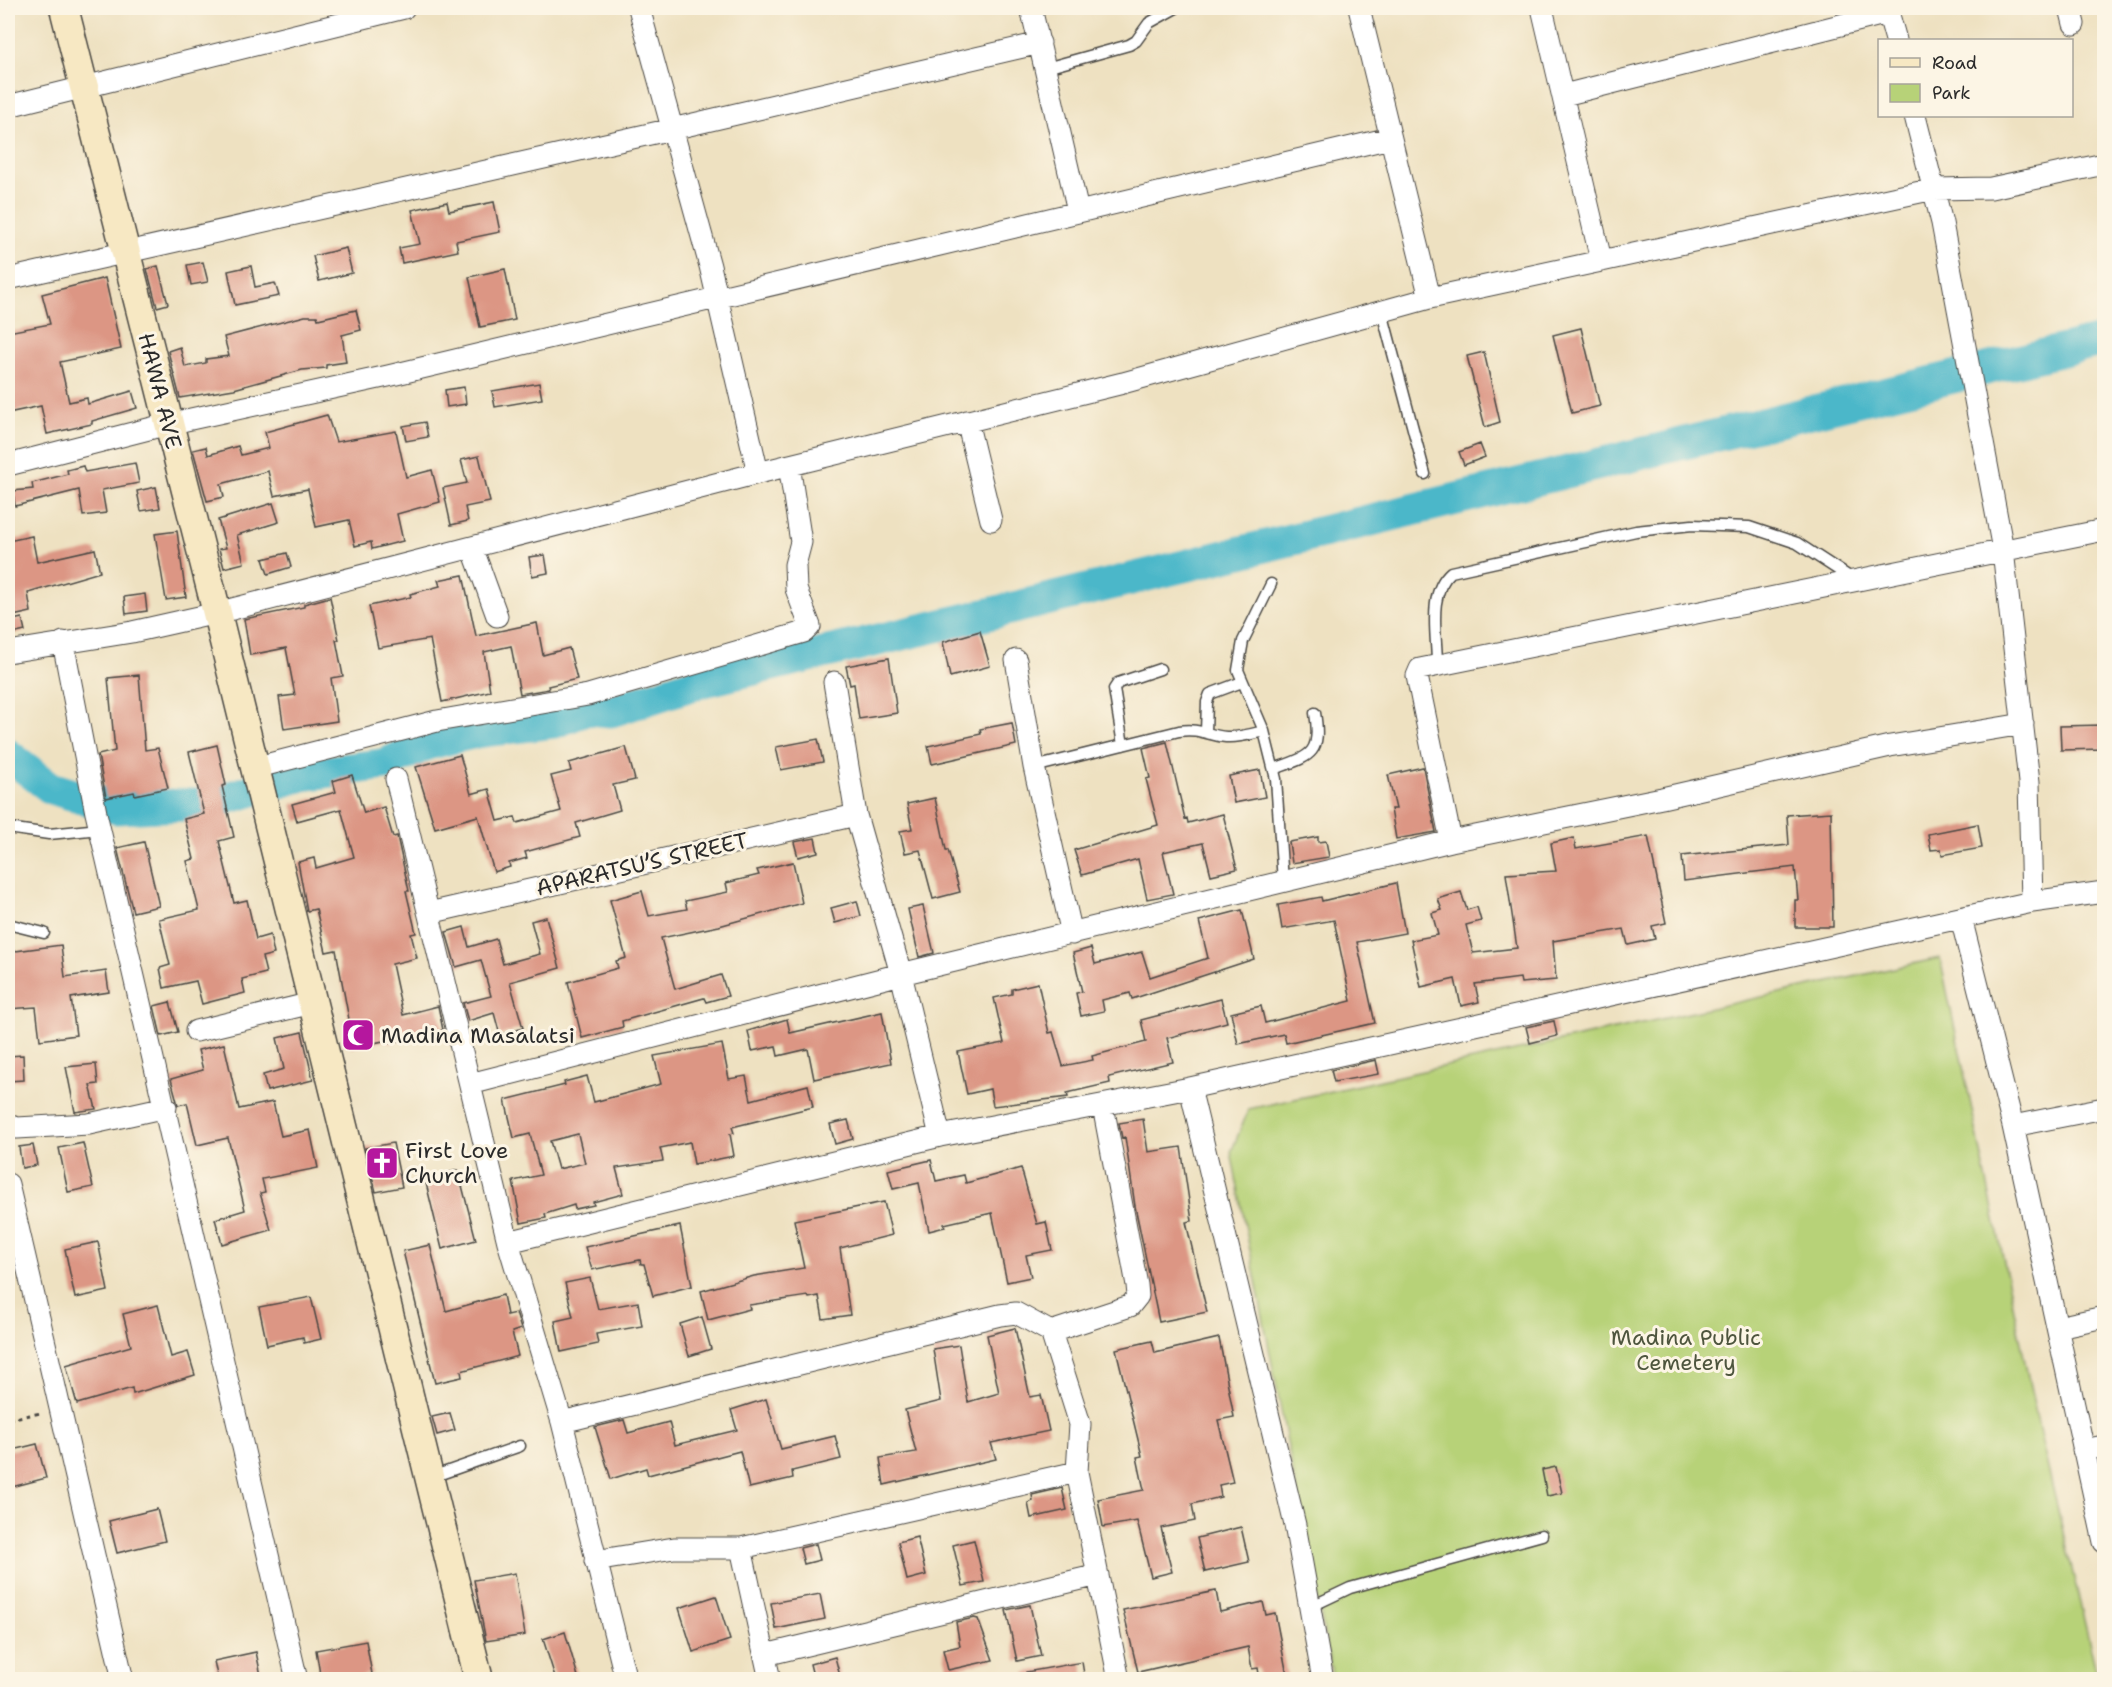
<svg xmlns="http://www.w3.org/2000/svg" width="2112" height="1687" viewBox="0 0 2112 1687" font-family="'Shantell Sans',sans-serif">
  <rect width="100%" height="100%" fill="#fcf5e5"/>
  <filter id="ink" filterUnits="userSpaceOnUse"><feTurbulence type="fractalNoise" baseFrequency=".0167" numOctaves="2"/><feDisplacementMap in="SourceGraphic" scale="12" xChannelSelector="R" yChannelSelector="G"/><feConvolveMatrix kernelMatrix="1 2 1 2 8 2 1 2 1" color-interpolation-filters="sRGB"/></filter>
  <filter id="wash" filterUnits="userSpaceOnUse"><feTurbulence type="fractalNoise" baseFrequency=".008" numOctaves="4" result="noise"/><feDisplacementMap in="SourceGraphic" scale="24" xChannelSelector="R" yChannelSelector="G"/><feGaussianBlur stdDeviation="1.35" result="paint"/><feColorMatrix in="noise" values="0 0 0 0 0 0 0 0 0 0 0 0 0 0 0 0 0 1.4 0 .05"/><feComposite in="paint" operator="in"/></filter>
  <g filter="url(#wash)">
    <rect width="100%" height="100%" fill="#eee1c1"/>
    <!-- green -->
    <path fill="#b7d278" stroke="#717e52" stroke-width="1.5" d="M1940 958 2042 1443 2098 1679H1333L1231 1152 1249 1109Z"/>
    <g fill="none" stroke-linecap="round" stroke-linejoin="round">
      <!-- river -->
      <path stroke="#4cb7c9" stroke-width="33" d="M8 755 51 788 116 808 207 804 303 775 386 764 427 744 476 732 555 722 588 709 611 711 700 682 1001 611 2104 340"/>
    </g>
    <g id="blocks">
      <!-- building -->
      <path fill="#dc9684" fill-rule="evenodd" d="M447 202 449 211 494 202 500 232 456 241 458 251 402 263 399 248 420 244 412 210Z
        M346 248 352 273 319 281 313 256Z
        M203 262 208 282 191 285 187 265Z
        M158 266 168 304 157 307 147 269Z
        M251 266 255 287 275 283 279 296 235 305 228 271Z
        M505 269 515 320 480 327 469 277Z
        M105 278 121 349 60 362 69 402 87 398 88 404 132 391 137 408 92 421V424L47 434 41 406 8 413V332L50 324 42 294Z
        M356 310 361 330 342 335 346 362 326 365V368L302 370 234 389 180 398 168 351 180 347 185 367 206 363V359L229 356 224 337 305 316H317L318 319Z
        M1581 328 1600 406 1572 413 1553 335Z
        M1484 352 1500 422 1485 427 1467 356Z
        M539 383 542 399 495 407 492 391Z
        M464 387 466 404 447 407 445 390Z
        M327 415 336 442 396 431 406 477 432 470 440 502 397 514 403 541 372 549 371 542 355 546 349 520 316 527 308 489 274 496 268 471 221 484 224 497 207 501 193 450 206 447 208 455 238 446 241 455 269 448 265 432Z
        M425 422 428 437 406 441 403 426Z
        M1480 444 1485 457 1464 465 1459 452Z
        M479 456 490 502 465 507 468 521 451 525 443 488 467 483 461 460Z
        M135 463 139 483 102 490 106 513 83 516 79 490 15 506 13 491 33 489 32 483 68 474 67 470 83 466 85 472Z
        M156 487 160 508 141 511 137 491Z
        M273 503 279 522 237 535 244 563 224 568 219 549 226 548 218 520Z
        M177 531 186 597 166 600 155 534Z
        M32 536 37 562 95 549 100 572 28 593 31 612 13 616 8 587V541Z
        M287 553 291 567 268 574 263 559Z
        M545 555 548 573 532 576 529 557Z
        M463 575 476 636 537 623 543 655 569 648 577 679 548 686 549 689 520 694 511 646 484 652 490 691 442 702 430 639 378 648 369 606 411 597 410 594 440 586 438 580Z
        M145 594 147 611 126 614 124 597Z
        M330 597 339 640H336L343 676 331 678 337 721 284 729 279 697 295 695 286 648 250 655 244 619 304 607V604Z
        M22 618 25 631 8 635V621Z
        M980 631 990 666 950 677 943 642Z
        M889 658 897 713 859 719 854 684 850 685 846 666Z
        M139 675 145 750 158 748 168 788 135 795 134 792 106 798 98 755 115 751 108 678Z
        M1012 723 1016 745 932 764 928 746 981 734 980 729Z
        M2104 725V749L2061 750 2060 726Z
        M818 739 823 762 781 770 776 747Z
        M1167 742 1185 819 1187 818 1188 823 1223 814 1237 869 1211 875 1203 843 1163 852 1173 894 1147 899 1138 859 1082 875 1074 850 1158 825 1146 779 1150 778 1143 748Z
        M217 745 226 785 222 786 234 837 219 841 234 903 247 900 256 939 270 935 274 954 262 957 266 973 242 979 245 993 202 1004 196 981 164 988 160 968 170 965 159 919 199 910 187 861 194 859 184 819 204 814 189 752Z
        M626 747 635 780 613 785 620 810 576 823 580 837 525 852 527 858 509 863 510 867 494 872 478 816 435 828 416 767 460 755 471 794 489 789 498 821 515 817 517 823 561 811 551 776 571 771 569 763Z
        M1423 767 1436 832 1396 839 1391 809H1396L1388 775Z
        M1260 770 1265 797 1234 803 1229 776Z
        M352 775 364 813 384 807 393 837 397 836 409 891H406L416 933 411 934 417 958 392 964 403 1015 438 1006 443 1030 389 1043 388 1040 351 1048 347 1031 351 1030 336 950 326 952 316 909 307 911 298 862 314 858 316 868 354 857 341 809 297 821 292 804 336 792 333 781Z
        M935 798 946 850H948L960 892 933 899 920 850 905 853 900 831 912 829 907 804Z
        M1831 812 1833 927H1795V900H1798L1795 867 1684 881 1682 856 1789 845 1787 815Z
        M1978 824 1982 848 1942 855 1941 849 1931 850 1928 834Z
        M1648 836 1666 923 1652 926 1655 939 1628 945 1624 929 1553 941 1556 980 1521 983 1520 978 1475 984 1479 1002 1461 1006 1455 979 1421 987 1411 940 1438 935 1432 913 1442 910 1438 899 1461 892 1467 910 1477 907 1481 921 1466 925 1473 953 1517 948 1506 874 1556 871 1551 843 1574 838 1576 849Z
        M1318 837V842L1326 841 1329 857 1292 863 1289 842Z
        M815 838 818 852 798 857 794 842Z
        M144 842 159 906 133 912 117 848Z
        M793 862 802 903 719 926 661 938 675 989 721 975 728 996 706 1002 704 998 622 1021 623 1027 582 1038 568 982 618 968 616 961 626 958 610 900 642 891 649 916 687 909 685 901 728 892 726 883 759 875 757 870Z
        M1396 883 1405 933 1357 942 1375 1023 1286 1043 1284 1034 1238 1044 1231 1013 1261 1006 1265 1023 1351 1001 1334 920 1282 929 1278 905 1321 897 1322 901Z
        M857 901 861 916 835 923 831 908Z
        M923 906 934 953 919 957 908 909Z
        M1242 910 1254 959 1132 999 1130 993 1102 1000 1104 1011 1081 1016 1076 993 1082 992 1073 953 1091 948 1095 964 1142 952 1150 977 1208 958 1199 921Z
        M546 917 560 968 510 982 523 1028 500 1035 494 1013 468 1021 463 1003 491 996 481 960 456 967 446 932 464 927 469 947 496 939 503 964 540 954 531 921Z
        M61 945 65 977 106 971 109 992 71 998 76 1035 40 1040 36 1007 8 1009V952Z
        M1038 983 1049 1033 1053 1032 1063 1066 1093 1060 1092 1056 1146 1042 1141 1020 1221 999 1227 1022 1167 1038 1173 1062 1109 1077 1110 1083 1067 1093 1068 1097 993 1106 990 1089 967 1094 958 1052 1004 1043 994 998 1012 994V989Z
        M170 1002 178 1032 161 1036 154 1006Z
        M882 1012 891 1063 814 1079 808 1049 778 1056 776 1046 752 1051 748 1031 787 1019 790 1033Z
        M1554 1021 1557 1036 1530 1043 1526 1027Z
        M302 1032 313 1080 267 1091 263 1075 284 1069 277 1038Z
        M224 1044 239 1109 273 1102 281 1136 310 1130 318 1168 262 1179 265 1192 260 1193 271 1230 222 1244 215 1219 245 1210 228 1138 197 1145 187 1103 178 1105 171 1079 203 1070 198 1050Z
        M722 1044 729 1079 746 1076 751 1100 808 1085 813 1107 732 1127 734 1133 730 1134 734 1156 694 1164 690 1142 660 1148 663 1161 616 1168 623 1194 593 1202 594 1205 575 1209 574 1205 545 1214 546 1218 521 1223 513 1181 541 1175 530 1134 514 1138 505 1100 565 1085 564 1082 587 1076 594 1102 661 1084 654 1056ZM578 1134 585 1163 558 1169 550 1141Z
        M23 1055 24 1080 8 1081V1056Z
        M1376 1060 1379 1074 1334 1082 1331 1070Z
        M96 1064 98 1084 90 1085 96 1109 75 1112 66 1067Z
        M1143 1119 1148 1152 1181 1147 1192 1221 1186 1222 1207 1312 1159 1322 1135 1206 1125 1137 1122 1138 1119 1123Z
        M848 1120 853 1139 835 1144 830 1124Z
        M83 1143 93 1187 68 1192 59 1148Z
        M393 1143 402 1187 376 1192 365 1148Z
        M33 1145 37 1165 22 1168 19 1147Z
        M931 1160 936 1181 964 1175 966 1183 1021 1168 1037 1224 1046 1222 1052 1250 1026 1255 1031 1277 1007 1282 992 1213 944 1224 945 1227 929 1231 919 1183 893 1189 888 1170Z
        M458 1170 476 1240 442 1249 425 1179Z
        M884 1202 892 1235 840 1248 850 1315 823 1319 819 1296 809 1298 808 1296 749 1305 750 1309 708 1320 701 1291 754 1276 804 1268 794 1220Z
        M680 1226 692 1286 653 1296 644 1264H641L640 1260 592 1270 585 1247Z
        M98 1242 108 1291 75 1298 65 1249Z
        M430 1245 446 1311 503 1295 507 1315 516 1313 521 1329 512 1332 518 1356 461 1371 462 1377 435 1383 403 1251Z
        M590 1278 598 1309 638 1302 642 1326 596 1334 598 1344 561 1352 555 1321 573 1317 565 1283Z
        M311 1297 321 1339 304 1343 303 1337 267 1345 259 1307Z
        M158 1305 171 1357 188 1352 195 1375 133 1394 132 1388 77 1404 66 1365 131 1346 123 1314Z
        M702 1317 711 1349 689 1356 680 1324Z
        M1015 1328 1030 1397 1041 1395 1049 1431 991 1443 996 1459 884 1485 880 1458 916 1452 905 1410 941 1401 933 1349 959 1345 968 1402 999 1393 987 1335Z
        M1219 1338 1234 1417 1218 1420 1233 1482 1219 1485 1221 1497 1192 1504 1195 1521 1161 1528 1172 1572 1151 1577 1137 1521 1103 1527 1098 1499 1144 1490 1137 1457 1142 1456 1116 1349 1152 1341 1155 1353Z
        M766 1399 781 1449 835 1436 841 1459 792 1471 793 1478 749 1488 740 1451 648 1475 646 1468 611 1479 595 1427 624 1420 628 1433 669 1422 675 1445 737 1430 731 1410Z
        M450 1413 455 1430 437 1435 432 1417Z
        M37 1444 46 1478 8 1488V1451Z
        M1556 1467 1562 1493 1547 1496 1542 1470Z
        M1062 1488 1067 1510 1031 1518 1028 1503 1033 1501 1032 1495Z
        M157 1509 165 1541 117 1553 109 1521Z
        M1241 1527 1249 1562 1205 1572 1197 1538Z
        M917 1537 926 1575 907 1580 898 1542Z
        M974 1540 984 1582 963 1586 953 1545Z
        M816 1544 820 1560 804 1564 800 1548Z
        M515 1573 525 1635 486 1641 474 1580Z
        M1216 1591 1220 1612 1263 1602 1266 1615 1275 1613 1288 1680H1260L1258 1668 1252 1669 1248 1647 1138 1672 1123 1610Z
        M820 1594 825 1619 776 1629 771 1603Z
        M716 1596 730 1640 693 1652 679 1608Z
        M1030 1605 1041 1656 1017 1661 1006 1610Z
        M974 1618 978 1619 993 1660 948 1670 943 1650 960 1646 956 1622Z
        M565 1632 579 1680H556L543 1639Z
        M366 1641 372 1674 343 1680H321L316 1650Z
        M256 1652 262 1680H218L214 1661Z
        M835 1657 841 1680H814L810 1664Z
        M1082 1662 1085 1680H1027L1026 1672Z"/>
    </g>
  </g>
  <g filter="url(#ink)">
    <use href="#blocks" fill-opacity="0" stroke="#484642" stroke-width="1.5"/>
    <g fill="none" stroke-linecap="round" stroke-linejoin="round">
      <defs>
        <path id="lane" d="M1046 68 1129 45 1136 41 1149 23 1176 8
          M1382 312 1425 474
          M1271 584 1243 641 1238 670 1264 731 1276 779 1283 882
          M1437 664C1437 635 1427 593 1451 572L1636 531 1692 525 1749 527 1797 543 1854 580
          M1206 732 1207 702 1210 694 1242 682
          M1123 745 1114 689 1118 683 1160 669
          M1034 767 1179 731C1199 728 1207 735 1226 737 1239 738 1252 734 1264 731
          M1274 769C1310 756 1322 755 1315 713
          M8 828 49 834 100 829
          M8 924 44 933
          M429 1478 520 1446
          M1310 1607 1350 1588 1542 1535"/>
        <path id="street" d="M639 8 710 266 758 473
          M1031 8 1078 211
          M1359 8 1430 298
          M1542 8 1601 260
          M1887 8 1896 40
          M2070 8 2074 24
          M1564 95 1888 13
          M8 106 404 8
          M1915 116 1942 223 2003 550 2029 782 2032 902
          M8 279 672 129 1040 43
          M967 421 991 520
          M8 465 168 424 388 376 1390 138
          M472 547 497 616
          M63 642 96 813 297 1680
          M8 652 132 632 217 613 758 473 1123 383 1430 298 1934 189 1991 188 2104 164
          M1016 660 1034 767 1072 934
          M834 682 856 815 901 974 940 1136
          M254 768 437 721 588 695 804 632 810 626 796 589 795 565 801 542 789 465
          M396 779 508 1242 562 1422 626 1680
          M1451 841 1417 676 1420 669 2104 530
          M429 913 856 815
          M1961 918 2013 1126 2104 1542
          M196 1031 312 1003
          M470 1084 901 974 1451 841 1662 798 1890 746 2023 724
          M1190 1088 1295 1525 1323 1680
          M8 1125 17 1128 89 1124 166 1107
          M2013 1126 2104 1108
          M8 1184 123 1680
          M508 1242 940 1136 1190 1088 2032 902 2104 892
          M2058 1327 2104 1317
          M1051 1332 1080 1424 1077 1472 1119 1680
          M562 1422 1000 1315 1016 1313 1051 1332 1130 1306 1138 1296 1137 1285 1103 1106
          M2083 1450 2104 1446
          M741 1548 770 1680
          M595 1561 674 1548H741L1077 1472
          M765 1655 1098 1575"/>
        <path id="secondary" d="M64 8 217 613 479 1680"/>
      </defs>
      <!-- lane casing -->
      <use href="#lane" stroke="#484642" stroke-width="13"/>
      <!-- street casing -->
      <use href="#street" stroke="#484642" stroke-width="23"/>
      <!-- secondary casing -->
      <use href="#secondary" stroke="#484642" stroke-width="31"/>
      <!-- path -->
      <path stroke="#484642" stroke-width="3" stroke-dasharray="4.5 4.5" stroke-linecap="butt" d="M8 1419 41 1413"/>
      <!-- lane -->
      <use href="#lane" stroke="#fff" stroke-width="10"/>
      <!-- street -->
      <use href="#street" stroke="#fff" stroke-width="21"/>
      <!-- secondary -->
      <use href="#secondary" stroke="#f7e8c3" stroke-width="28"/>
    </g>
  </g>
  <!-- icons -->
  <defs>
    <symbol id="mosque-square" viewBox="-11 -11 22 22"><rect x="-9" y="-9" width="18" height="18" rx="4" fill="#b5179e" stroke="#fcf5e5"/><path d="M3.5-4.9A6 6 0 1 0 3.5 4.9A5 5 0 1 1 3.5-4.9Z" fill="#fff"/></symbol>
    <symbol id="church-square" viewBox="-11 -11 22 22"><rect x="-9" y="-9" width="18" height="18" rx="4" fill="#b5179e" stroke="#fcf5e5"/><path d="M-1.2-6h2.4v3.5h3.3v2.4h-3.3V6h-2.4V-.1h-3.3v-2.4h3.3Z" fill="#fff"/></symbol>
  </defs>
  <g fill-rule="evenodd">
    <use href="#mosque-square" x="339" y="1016" width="38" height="38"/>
    <use href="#church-square" x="363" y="1144" width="38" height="38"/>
  </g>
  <g text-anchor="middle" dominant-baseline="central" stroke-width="6" stroke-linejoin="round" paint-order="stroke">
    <!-- street labels -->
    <g font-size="22" fill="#2b2b2b" stroke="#fcf5e5">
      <text transform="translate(160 391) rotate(76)">HAWA AVE</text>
      <text transform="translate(642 864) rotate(-13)">APARATSU’S STREET</text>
    </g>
    <!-- poi labels -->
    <g font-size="22" fill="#2b2b2b" stroke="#fcf5e5" text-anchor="start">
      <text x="381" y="1035">Madina Masalatsi</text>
      <text x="405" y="1150">First Love<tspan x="405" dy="25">Church</tspan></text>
    </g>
    <!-- park labels -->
    <g font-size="22" fill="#4e553e" stroke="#fcf5e5">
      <text x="1686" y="1337">Madina Public<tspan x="1686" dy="25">Cemetery</tspan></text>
    </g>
  </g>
  <!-- margin -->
  <rect width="2112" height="1687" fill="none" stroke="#fcf5e5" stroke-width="30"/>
  <!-- legend -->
  <rect x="1878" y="39" width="195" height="78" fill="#fcf5e5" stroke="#a8a49b" stroke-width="1.5"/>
  <rect x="1890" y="58" width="30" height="9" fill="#f7e8c3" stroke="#a8a49b" stroke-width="1.5"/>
  <text x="1932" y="69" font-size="18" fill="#2b2b2b">Road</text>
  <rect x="1890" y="84" width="30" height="18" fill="#b7d278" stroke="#a8a49b" stroke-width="1.5"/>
  <text x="1932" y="99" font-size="18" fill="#2b2b2b">Park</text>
</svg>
